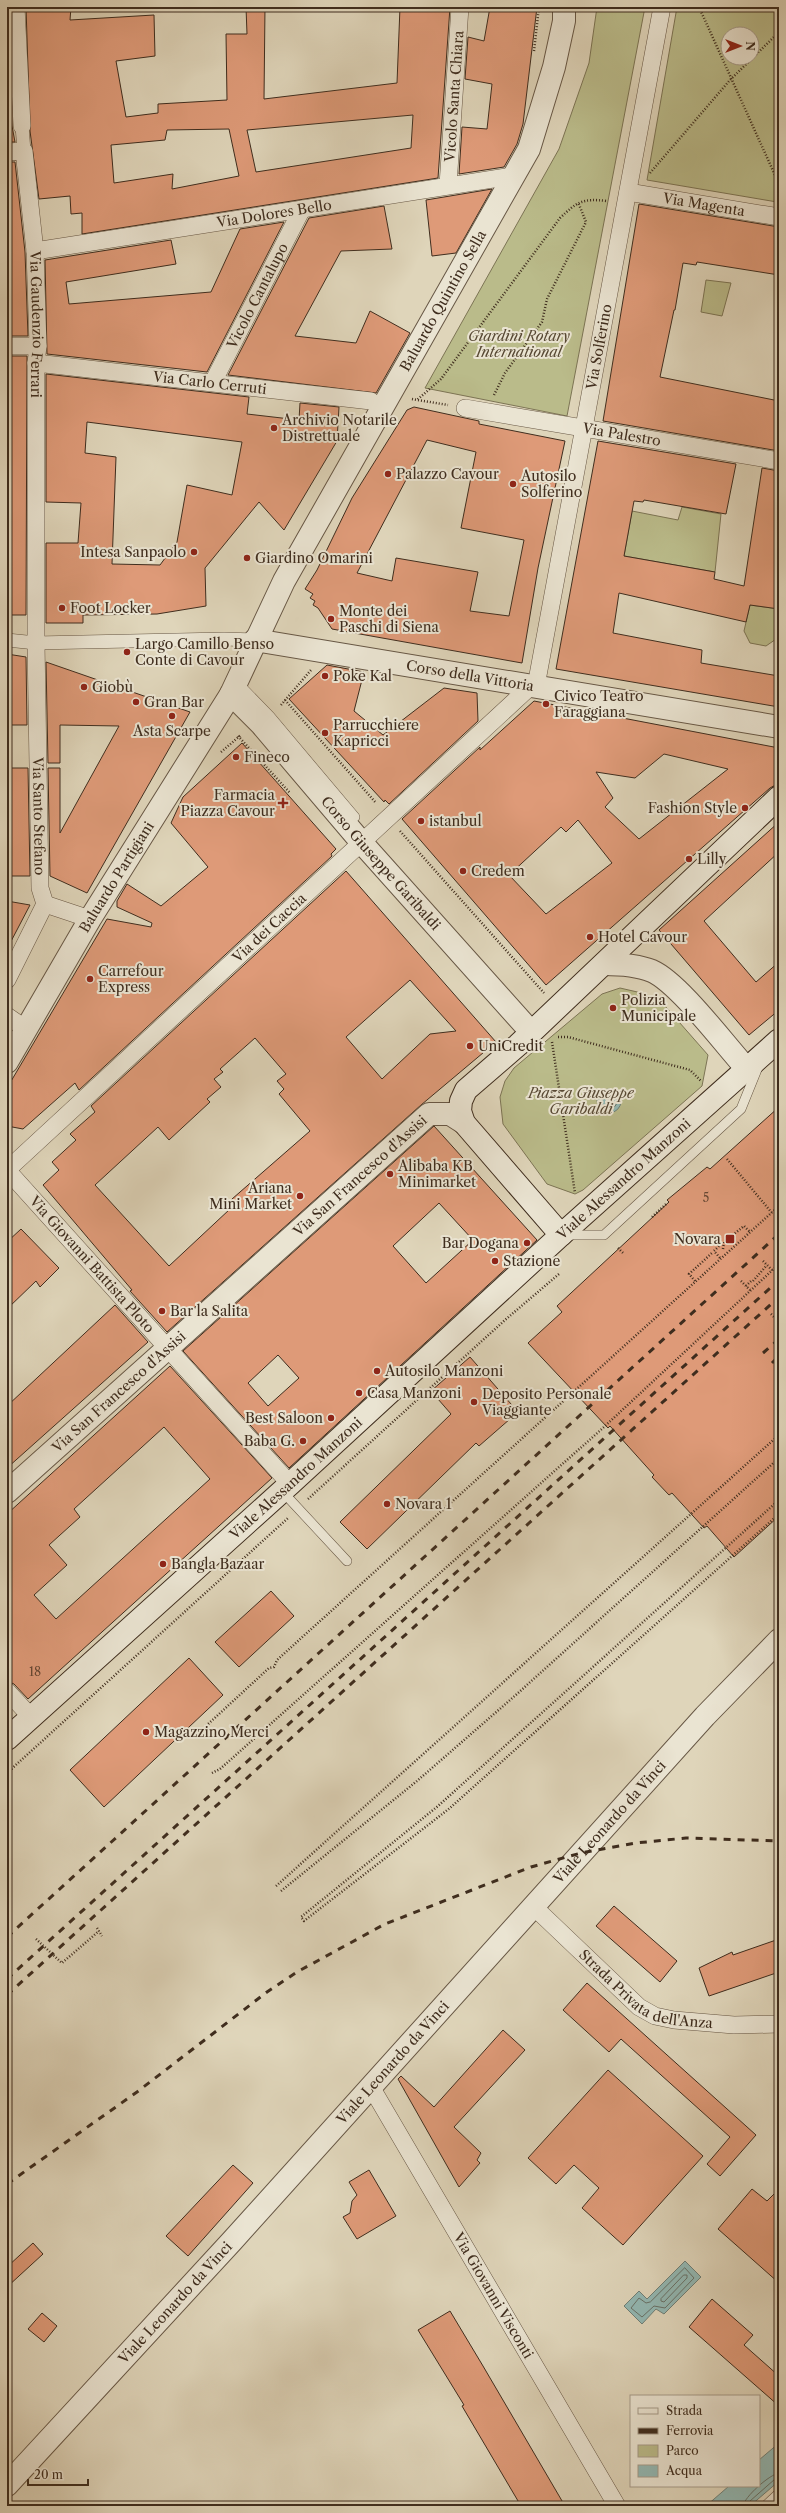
<svg xmlns="http://www.w3.org/2000/svg" width="786" height="2513" viewBox="0 0 786 2513" font-family="'Libre Caslon Text',serif">
  <rect width="100%" height="100%" fill="#dfd5ba"/>
  <filter id="stains"><feTurbulence type="fractalNoise" baseFrequency=".005" numOctaves="4"/><feColorMatrix values="0 0 0 0 .2 0 0 0 0 .09 0 0 0 0 .02 0 0 0 .5 -.17"/></filter>
  <radialGradient id="worn" r=".72"><stop offset=".6" stop-color="#630" stop-opacity="0"/><stop offset="1" stop-color="#630" stop-opacity=".3"/></radialGradient>
  <!-- green -->
  <path fill="#babb8a" stroke="#7c7454" fill-rule="evenodd" d="M597 7H645L567 416 425 388 559 149 589 63Z
    M677 7H779L777 202 647 180ZM728 34H752V58H728Z
    M706 280 731 283 722 316 701 312Z
    M682 507 721 514 715 572 624 556 632 511 678 520Z
    M750 605 779 609V637L766 646 750 643 744 631Z
    M620 988 646 994 665 1006 708 1055 702 1086 583 1190 575 1194 547 1184 503 1124 500 1097 505 1081 514 1068 602 994Z"/>
  <!-- water -->
  <path fill="#93b8b3" stroke="#718077" d="M597 1101a12 12 0 1 1 24 0a12 12 0 1 1-24 0Z
    M685 2261 701 2277 664 2314 656 2309 642 2324 624 2306 639 2291 647 2299Z
    M779 2443V2481L750 2506H706L729 2486H759V2460Z"/>
  <g fill="none" stroke-linecap="round" stroke-linejoin="round">
    <!-- shore -->
    <path stroke="#697268" stroke-width="1" d="M601 1101a8 8 0 1 1 16 0a8 8 0 1 1-16 0Z
      M685 2268 694 2278 665 2308 654 2306 642 2317 631 2308 639 2298 646 2303 650 2302Z
      M684 2275H687V2278L664 2302 661 2301V2299Z
      M743 2506C744 2497 770 2474 779 2473
      M748 2506 750 2501 775 2479 779 2478"/>
  </g>
  <!-- building -->
  <path fill="#de9a78" stroke="#3f2d1e" fill-rule="evenodd" d="M26 7H71L70 20 154 15 155 56 116 61 126 117 158 113V104L227 100 226 34H247L246 7H265L264 99 397 83 400 7H450L438 178 82 234V213L71 214 70 196 39 199 30 131ZM413 115 411 148 256 172 247 130ZM229 129 239 176 172 189 173 174 114 183 111 145 165 140 167 130Z
    M490 7H537L523 124 517 144 504 167 459 174 462 127 487 129 492 84 465 79 468 37 484 41Z
    M7 27 12 126 15 142H7Z
    M7 162H15L25 252 28 336H7Z
    M492 189 456 253 432 256 426 200Z
    M639 204 779 227V275L697 262 696 265 683 263 675 310H674L660 377 779 401V451L603 421Z
    M384 206 392 249 341 251 295 336 356 343 370 311 410 333 376 393 228 375 309 218Z
    M284 222 207 372 47 354 45 260 171 240 176 264 66 282 69 304 211 292 240 229Z
    M7 356H27L26 615H7Z
    M46 374 249 397 247 414 299 420 300 403 339 407 337 441 284 530 259 502 205 568 206 606 157 614 83 615V623H46V543H78L81 503 46 502ZM87 422 242 442 232 495 187 485 177 542 160 565 112 564 116 457 85 453Z
    M414 407 479 421V424L565 441 538 568 522 663 332 629 318 608 313 605 315 601 310 598 313 594 305 589 317 570 352 498 407 410ZM427 440 476 452 461 528 524 540 509 616 470 611 478 572 396 558 392 581 357 573Z
    M598 441 736 464 726 514 644 500 643 502 634 501 624 556 715 572 714 579 744 586 762 468 779 471V609L750 605 746 622 619 593 613 633 702 650 701 663 779 676V707L556 669Z
    M7 654 26 657 27 725H7Z
    M46 662 190 712 87 893 50 876 48 768H60V833L119 726 60 725V763H48Z
    M327 665 364 672 354 711 383 735 444 688 477 693 478 721 389 804 385 800 384 802 289 699Z
    M534 701 779 748V783L770 788 546 985 402 819 480 747V750ZM664 754 728 769 639 839 605 807 613 798 596 772 635 778ZM578 820 612 863 546 914 509 875 561 827 566 832Z
    M242 743 336 849 331 854 332 856 79 1090 75 1083 23 1129 7 1126V1088L107 919 151 927 152 923 117 907V901L127 884 161 906 208 867 171 823 183 797Z
    M7 768H28L30 876H7Z
    M779 822V852L704 921 756 982 779 962V1010L749 1035 659 930Z
    M346 871 496 1042 421 1105 167 1332 130 1291 132 1290 43 1185 59 1170 52 1162 76 1140 70 1134 95 1112 91 1106ZM410 980 456 1031 430 1034 382 1079 346 1037ZM255 1038 286 1074 277 1081 284 1089 279 1094 310 1131 232 1199 230 1209 169 1266 95 1185 158 1127 169 1140 210 1102 207 1099 221 1087 214 1079 223 1072 220 1069Z
    M7 901 30 905 7 949Z
    M779 1107V1516L734 1557 707 1526 704 1528 672 1493 669 1495 652 1477 654 1475 610 1426 608 1428 528 1343 562 1312 557 1306 669 1202 667 1200 707 1167 710 1169Z
    M434 1126 537 1240 289 1468 183 1351ZM439 1203 473 1240 426 1283 393 1246ZM278 1355 299 1378 268 1406 248 1383Z
    M21 1229 59 1268 40 1287 36 1281 7 1309V1242Z
    M115 1305 148 1342 7 1468V1406Z
    M470 1357 518 1412 479 1446 476 1443 367 1549 340 1522 451 1414 431 1391Z
    M170 1366 272 1478 28 1699 14 1684 7 1681V1514ZM164 1427 210 1479 56 1619 34 1595 67 1565 49 1545 80 1517 74 1509Z
    M271 1591 294 1616 239 1667 215 1642Z
    M189 1658 223 1695 104 1807 70 1770Z
    M614 1906 677 1961 660 1982 596 1926Z
    M779 1939V1972L709 1996 699 1968 732 1952 733 1955Z
    M587 1983 756 2135 720 2176 707 2164 730 2137 621 2039 609 2052 563 2010Z
    M503 2030 525 2050 454 2127 481 2153 477 2160 480 2163 459 2187 398 2079 401 2076 434 2107Z
    M608 2070 703 2156 623 2245 582 2208 599 2188 574 2165 556 2184 528 2158Z
    M233 2165 253 2183 188 2256 166 2236Z
    M369 2170 396 2216 357 2239 343 2217 350 2213 352 2201 357 2195 349 2182Z
    M752 2189 767 2201 779 2189V2283L718 2229Z
    M33 2243 43 2254 7 2287V2267Z
    M712 2299 753 2335 744 2345 779 2376V2406L689 2327Z
    M450 2311 483 2366 565 2506H521L462 2406 464 2405 418 2330Z
    M42 2313 57 2326 44 2342 28 2329Z"/>
  <g fill="none" stroke-linecap="round" stroke-linejoin="round">
    <defs>
      <path id="service" d="M237 682 270 716 355 817
        M567 1235H604L741 1109 758 1067
        M282 1491 347 1561
        M765 2506 779 2493"/>
      <path id="pedestrian" d="M22 126 24 151
        M7 640 36 643 224 639 255 640"/>
      <g id="minor">
        <path d="M16 7 22 126"/>
        <path id="s1" d="M7 152 24 151 35 251 38 346 36 363V643L40 888 45 904 7 980"/>
        <path id="s2" d="M448 185 460 7"/>
        <path id="s3" d="M628 192 779 217"/>
        <path id="s4" d="M35 251 513 176"/>
        <path d="M7 346H38"/>
        <path id="s5" d="M36 363 371 401"/>
        <path id="s6" d="M213 382 302 209"/>
        <path id="s7" d="M465 408 779 461"/>
        <path id="s8" d="M536 686 662 7"/>
        <path d="M45 904 90 919"/>
        <path d="M7 1016 26 1029"/>
        <path id="s9" d="M7 1170 532 685"/>
        <path id="s10" d="M7 1170 290 1484"/>
        <path d="M7 1691 31 1717"/>
        <path id="s11" d="M533 1906 639 2007 655 2016 674 2020 734 2025 779 2024"/>
        <path id="s12" d="M370 2085 617 2506"/>
      </g>
      <g id="tertiary">
        <path id="s13" d="M255 640 779 727"/>
        <path id="s14" d="M231 694 261 724 362 843 531 1032"/>
        <path d="M604 964C620 964 637 965 652 971 679 983 725 1045 747 1069"/>
        <path id="s15" d="M7 1062 90 919 231 694 284 581 529 149 554 67 564 21V7"/>
        <path id="s16" d="M7 1492 429 1114H450L464 1123"/>
        <path id="s17" d="M7 2485 232 2241 705 1716 779 1640"/>
      </g>
      <g id="secondary">
        <path d="M561 1235 464 1123 460 1111 461 1101 466 1090 518 1045 779 797"/>
        <path id="s18" d="M7 1739 290 1484 561 1235 779 1040"/>
      </g>
    </defs>
    <!-- service casing -->
    <use href="#service" stroke="#675745" stroke-width="10"/>
    <!-- pedestrian casing -->
    <use href="#pedestrian" stroke="#675745" stroke-width="14"/>
    <!-- minor casing -->
    <use href="#minor" stroke="#675745" stroke-width="18"/>
    <!-- tertiary casing -->
    <use href="#tertiary" stroke="#675745" stroke-width="24"/>
    <!-- secondary casing -->
    <use href="#secondary" stroke="#3f2d1e" stroke-width="24"/>
    <!-- path -->
    <path stroke="#3f2d1e" stroke-width="2.5" stroke-dasharray="1 2" stroke-linecap="butt" d="M699 7 779 184
      M534 51 539 7
      M650 173 730 80 779 32
      M494 395 505 373 542 322 547 299 586 222 578 202
      M412 399 417 400 441 379 560 218C577 202 582 198 607 201
      M418 400 448 405
      M191 700 199 706
      M285 700 376 803
      M281 705 311 670
      M238 736 290 793
      M221 752 241 735
      M400 831 544 993
      M558 1037H568L690 1070 701 1081
      M552 1042 575 1193
      M727 1159 772 1213
      M652 1217 666 1204
      M719 1246 714 1251 721 1259
      M618 1248 624 1254
      M723 1249 724 1242 744 1226 750 1232
      M763 1261 772 1270
      M695 1281 689 1274 712 1253
      M741 1281 750 1290
      M753 1281 767 1265
      M746 1286 752 1280
      M771 1314 776 1319
      M779 1316 776 1319 779 1322
      M308 1499 505 1320 559 1274
      M779 1500 438 1806 301 1917 304 1921 450 1808 779 1514
      M206 1726 269 1668 274 1667 277 1660 779 1206
      M7 1773 288 1518
      M212 1773 220 1769 604 1427 779 1264
      M276 1886 779 1435
      M281 1891 417 1781 517 1694 779 1458
      M97 1928 102 1936
      M36 1939 62 1963 99 1931"/>
    <!-- service -->
    <use href="#service" stroke="#eae4d2" stroke-width="9"/>
    <!-- pedestrian -->
    <use href="#pedestrian" stroke="#eae4d2" stroke-width="13"/>
    <!-- minor -->
    <use href="#minor" stroke="#eae4d2" stroke-width="17"/>
    <!-- tertiary -->
    <use href="#tertiary" stroke="#eae4d2" stroke-width="22"/>
    <!-- secondary -->
    <use href="#secondary" stroke="#eae4d2" stroke-width="22"/>
    <!-- rail -->
    <path stroke="#3f2d1e" stroke-width="3" stroke-dasharray="7 7" stroke-linecap="butt" d="M763 1353 779 1339
      M772 1363 779 1356
      M7 1937 779 1234
      M7 1979 779 1280
      M7 1995 779 1297
      M7 2184 137 2092 267 1992 297 1972 385 1924 531 1867 581 1853 636 1843 686 1838 779 1841"/>
  </g>
  <!-- markers -->
  <g fill="#8f2418" stroke="#eae4d2" stroke-width="1.5">
    <circle cx="274" cy="428" r="4"/>
    <circle cx="388" cy="474" r="4"/>
    <circle cx="513" cy="484" r="4"/>
    <circle cx="194" cy="552" r="4"/>
    <circle cx="247" cy="558" r="4"/>
    <circle cx="62" cy="608" r="4"/>
    <circle cx="331" cy="619" r="4"/>
    <circle cx="127" cy="652" r="4"/>
    <circle cx="325" cy="676" r="4"/>
    <circle cx="84" cy="687" r="4"/>
    <circle cx="136" cy="702" r="4"/>
    <circle cx="546" cy="704" r="4"/>
    <circle cx="172" cy="716" r="4"/>
    <circle cx="325" cy="733" r="4"/>
    <circle cx="236" cy="757" r="4"/>
    <path d="M281 797h4v4h4v4h-4v4h-4v-4h-4v-4h4z"/>
    <circle cx="745" cy="808" r="4"/>
    <circle cx="421" cy="821" r="4"/>
    <circle cx="689" cy="859" r="4"/>
    <circle cx="463" cy="871" r="4"/>
    <circle cx="590" cy="937" r="4"/>
    <circle cx="90" cy="979" r="4"/>
    <circle cx="613" cy="1008" r="4"/>
    <circle cx="470" cy="1046" r="4"/>
    <circle cx="390" cy="1174" r="4"/>
    <circle cx="300" cy="1196" r="4"/>
    <rect x="725" y="1234" width="10" height="10" rx="2"/>
    <circle cx="527" cy="1243" r="4"/>
    <circle cx="495" cy="1261" r="4"/>
    <circle cx="162" cy="1311" r="4"/>
    <circle cx="377" cy="1371" r="4"/>
    <circle cx="359" cy="1393" r="4"/>
    <circle cx="474" cy="1402" r="4"/>
    <circle cx="331" cy="1418" r="4"/>
    <circle cx="303" cy="1441" r="4"/>
    <circle cx="387" cy="1504" r="4"/>
    <circle cx="163" cy="1564" r="4"/>
    <circle cx="146" cy="1732" r="4"/>
  </g>
  <g text-anchor="middle" dominant-baseline="central" stroke-width="4" stroke-linejoin="round" paint-order="stroke">
    <!-- number labels -->
    <g font-size="12" fill="#674834">
      <text x="706" y="1197">5</text>
      <text x="35" y="1671">18</text>
    </g>
    <!-- street labels -->
    <g font-size="14" fill="#3f2d1e" stroke="#eae4d2">
      <text stroke="none"><textPath href="#s2" startOffset="89">Vicolo Santa Chiara</textPath></text>
      <text stroke="none"><textPath href="#s3" startOffset="77">Via Magenta</textPath></text>
      <text stroke="none"><textPath href="#s4" startOffset="242">Via Dolores Bello</textPath></text>
      <text stroke="none"><textPath href="#s6" startOffset="97">Vicolo Cantalupo</textPath></text>
      <text stroke="none"><textPath href="#s15" startOffset="878">Baluardo Quintino Sella</textPath></text>
      <text stroke="none"><textPath href="#s1" startOffset="191">Via Gaudenzio Ferrari</textPath></text>
      <text stroke="none"><textPath href="#s8" startOffset="345">Via Solferino</textPath></text>
      <text stroke="none"><textPath href="#s5" startOffset="175">Via Carlo Cerruti</textPath></text>
      <text stroke="none"><textPath href="#s7" startOffset="159">Via Palestro</textPath></text>
      <text stroke="none"><textPath href="#s13" startOffset="218">Corso della Vittoria</textPath></text>
      <text stroke="none"><textPath href="#s1" startOffset="683">Via Santo Stefano</textPath></text>
      <text stroke="none"><textPath href="#s14" startOffset="226">Corso Giuseppe Garibaldi</textPath></text>
      <text stroke="none"><textPath href="#s15" startOffset="215">Baluardo Partigiani</textPath></text>
      <text stroke="none"><textPath href="#s9" startOffset="357">Via dei Caccia</textPath></text>
      <text stroke="none"><textPath href="#s16" startOffset="474">Via San Francesco d'Assisi</textPath></text>
      <text stroke="none"><textPath href="#s18" startOffset="833">Viale Alessandro Manzoni</textPath></text>
      <text stroke="none"><textPath href="#s10" startOffset="127">Via Giovanni Battista Ploto</textPath></text>
      <text stroke="none"><textPath href="#s16" startOffset="150">Via San Francesco d'Assisi</textPath></text>
      <text stroke="none"><textPath href="#s18" startOffset="389">Viale Alessandro Manzoni</textPath></text>
      <text stroke="none"><textPath href="#s17" startOffset="896">Viale Leonardo da Vinci</textPath></text>
      <text stroke="none"><textPath href="#s11" startOffset="145">Strada Privata dell'Anza</textPath></text>
      <text stroke="none"><textPath href="#s17" startOffset="572">Viale Leonardo da Vinci</textPath></text>
      <text stroke="none"><textPath href="#s12" startOffset="244">Via Giovanni Visconti</textPath></text>
      <text stroke="none"><textPath href="#s17" startOffset="248">Viale Leonardo da Vinci</textPath></text>
    </g>
    <!-- park labels -->
    <g font-size="14" font-style="italic" fill="#584934" stroke="#eae4d2">
      <text x="519" y="336">Giardini Rotary<tspan x="519" dy="16">International</tspan></text>
      <text x="581" y="1093">Piazza Giuseppe<tspan x="581" dy="16">Garibaldi</tspan></text>
    </g>
    <!-- poi labels -->
    <g font-size="14" fill="#3f2d1e" stroke="#eae4d2" text-anchor="start">
      <text x="282" y="420">Archivio Notarile<tspan x="282" dy="16">Distrettuale</tspan></text>
      <text x="396" y="474">Palazzo Cavour</text>
      <text x="521" y="476">Autosilo<tspan x="521" dy="16">Solferino</tspan></text>
      <text x="186" y="552" text-anchor="end">Intesa Sanpaolo</text>
      <text x="255" y="558">Giardino Omarini</text>
      <text x="70" y="608">Foot Locker</text>
      <text x="339" y="611">Monte dei<tspan x="339" dy="16">Paschi di Siena</tspan></text>
      <text x="135" y="644">Largo Camillo Benso<tspan x="135" dy="16">Conte di Cavour</tspan></text>
      <text x="333" y="676">Poke Kal</text>
      <text x="92" y="687">Giobù</text>
      <text x="554" y="696">Civico Teatro<tspan x="554" dy="16">Faraggiana</tspan></text>
      <text x="144" y="702">Gran Bar</text>
      <text x="333" y="725">Parrucchiere<tspan x="333" dy="16">Kapricci</tspan></text>
      <text x="172" y="731" text-anchor="middle">Asta Scarpe</text>
      <text x="244" y="757">Fineco</text>
      <text x="275" y="795" text-anchor="end">Farmacia<tspan x="275" dy="16">Piazza Cavour</tspan></text>
      <text x="737" y="808" text-anchor="end">Fashion Style</text>
      <text x="429" y="821">istanbul</text>
      <text x="697" y="859">Lilly</text>
      <text x="471" y="871">Credem</text>
      <text x="598" y="937">Hotel Cavour</text>
      <text x="98" y="971">Carrefour<tspan x="98" dy="16">Express</tspan></text>
      <text x="621" y="1000">Polizia<tspan x="621" dy="16">Municipale</tspan></text>
      <text x="478" y="1046">UniCredit</text>
      <text x="398" y="1166">Alibaba KB<tspan x="398" dy="16">Minimarket</tspan></text>
      <text x="292" y="1188" text-anchor="end">Ariana<tspan x="292" dy="16">Mini Market</tspan></text>
      <text x="721" y="1239" text-anchor="end">Novara</text>
      <text x="519" y="1243" text-anchor="end">Bar Dogana</text>
      <text x="503" y="1261">Stazione</text>
      <text x="170" y="1311">Bar la Salita</text>
      <text x="385" y="1371">Autosilo Manzoni</text>
      <text x="367" y="1393">Casa Manzoni</text>
      <text x="482" y="1394">Deposito Personale<tspan x="482" dy="16">Viaggiante</tspan></text>
      <text x="323" y="1418" text-anchor="end">Best Saloon</text>
      <text x="295" y="1441" text-anchor="end">Baba G.</text>
      <text x="395" y="1504">Novara 1</text>
      <text x="171" y="1564">Bangla Bazaar</text>
      <text x="154" y="1732">Magazzino Merci</text>
    </g>
  </g>
  <!-- margin -->
  <rect width="786" height="2513" fill="none" stroke="#dfd5ba" stroke-width="24"/>
  <rect x="8" y="8" width="770" height="2497" fill="none" stroke="#3f2d1e" stroke-width="2"/>
  <rect x="12" y="12" width="762" height="2489" fill="none" stroke="#3f2d1e"/>
  <!-- legend -->
  <rect x="630" y="2395" width="130" height="92" fill="#eae4d2" stroke="#a69b8a"/>
  <rect x="638" y="2408" width="20" height="6" fill="#eae4d2" stroke="#a69b8a"/>
  <text x="666" y="2415" font-size="12" fill="#3f2d1e">Strada</text>
  <rect x="638" y="2428" width="20" height="6" fill="#3f2d1e" stroke="#a69b8a"/>
  <text x="666" y="2435" font-size="12" fill="#3f2d1e">Ferrovia</text>
  <rect x="638" y="2445" width="20" height="12" fill="#babb8a" stroke="#a69b8a"/>
  <text x="666" y="2455" font-size="12" fill="#3f2d1e">Parco</text>
  <rect x="638" y="2465" width="20" height="12" fill="#93b8b3" stroke="#a69b8a"/>
  <text x="666" y="2475" font-size="12" fill="#3f2d1e">Acqua</text>
  <!-- north arrow -->
  <g transform="translate(740 46) rotate(90)"><circle r="19" fill="#eae4d2" stroke="#a69b8a"/>
  <path d="M0-3L7 15L0 10L-7 15Z" fill="#8f2418"/>
  <text y="-6" font-size="11" font-weight="bold" text-anchor="middle" fill="#3f2d1e">N</text>
  </g>
  <!-- scale -->
  <path d="M28 2479v6h60v-6" fill="none" stroke="#3f2d1e" stroke-width="2"/>
  <text x="34" y="2479" font-size="12" fill="#3f2d1e" stroke="#eae4d2" stroke-width="3" paint-order="stroke">20 m</text>
  <rect width="100%" height="100%" filter="url(#stains)"/>
  <rect width="100%" height="100%" fill="url(#worn)"/>
</svg>
